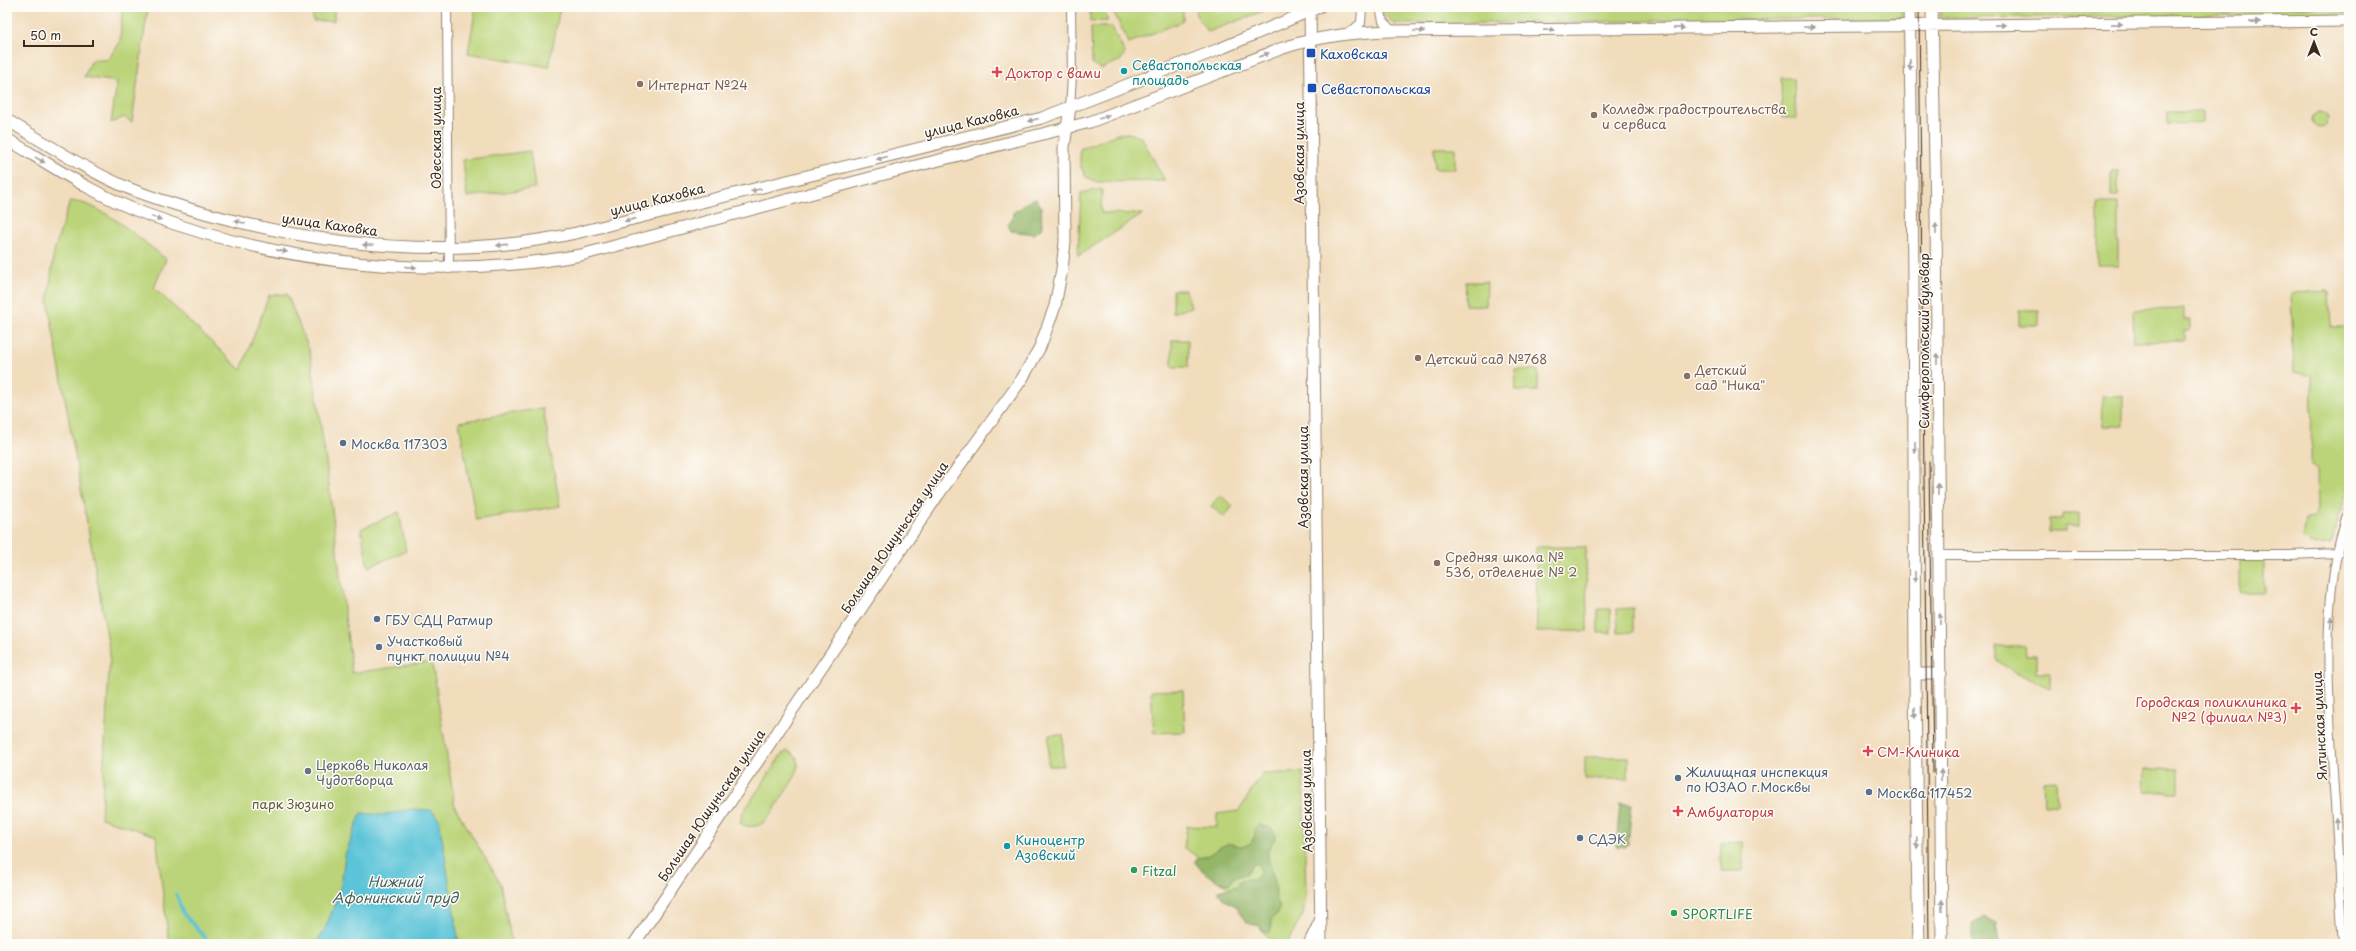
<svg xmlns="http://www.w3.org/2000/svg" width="2356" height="951" viewBox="0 0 2356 951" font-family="'Playpen Sans',sans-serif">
  <rect width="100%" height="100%" fill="#fdfcf7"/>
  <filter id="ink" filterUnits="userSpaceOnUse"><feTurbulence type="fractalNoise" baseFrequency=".025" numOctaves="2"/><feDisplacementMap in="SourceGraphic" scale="8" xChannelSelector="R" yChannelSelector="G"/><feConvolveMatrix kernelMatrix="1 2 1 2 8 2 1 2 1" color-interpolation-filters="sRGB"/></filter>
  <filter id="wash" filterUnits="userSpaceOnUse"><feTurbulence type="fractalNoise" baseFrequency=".012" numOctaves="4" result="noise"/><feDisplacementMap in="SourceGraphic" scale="16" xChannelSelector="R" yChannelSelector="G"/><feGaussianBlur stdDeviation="0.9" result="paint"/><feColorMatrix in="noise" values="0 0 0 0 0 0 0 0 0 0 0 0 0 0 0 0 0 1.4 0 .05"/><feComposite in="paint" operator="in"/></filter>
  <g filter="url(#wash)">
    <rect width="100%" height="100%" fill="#f1dcbc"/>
    <!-- green -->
    <path fill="#bbd479" stroke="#7b7f4c" d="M118 7H148L132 122 124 117 111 123 117 82 84 77 92 60H108L120 42 122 11Z
      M313 7H334V21H313Z
      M476 7H560L549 67 468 53Z
      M1090 7H1101L1108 21 1090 22Z
      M1111 7H1183V21L1129 43Z
      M1195 7H1274L1208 32 1196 15Z
      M1384 7H1901L1902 18 1394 24 1384 14Z
      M1940 7H2349V14L1940 18Z
      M1091 27H1112L1125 53 1121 60 1100 69 1092 63Z
      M1781 78H1794L1796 118H1782Z
      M2312 120a8 8 0 1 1 16 0a8 8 0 1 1-16 0Z
      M2167 112H2203V123L2167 124Z
      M1129 133 1142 138 1165 181 1097 182 1086 177 1080 165V149L1117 134Z
      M1434 148H1455V169H1435Z
      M530 151 535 188 467 197 463 160Z
      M2111 172H2118V196H2111Z
      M1102 189 1101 213 1143 214 1078 256 1081 193Z
      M70 201C101 202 141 240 166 259L154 288 241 370 269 295 287 294 310 352 326 461 352 673 432 662 455 807 500 883 512 944H169L156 836 101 818 110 653 48 302 54 251Z
      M2098 203H2118V265H2098Z
      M1466 282H1487L1486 306 1465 305Z
      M1173 290H1186L1191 307 1173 313Z
      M2329 291 2331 327H2349V485L2331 544 2315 545 2302 539 2305 520 2315 516 2318 509 2317 469 2311 466 2312 376 2294 372 2291 293Z
      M2184 309V319H2190V331H2184V341L2134 342 2133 310Z
      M2019 310H2039V325H2019Z
      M1172 340H1188V367H1172Z
      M1515 370H1538V391H1516Z
      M2102 396H2123V426H2103Z
      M543 408 560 506 476 520 459 422Z
      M1220 495 1233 506 1224 517 1211 506Z
      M399 512 406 551 368 567 361 529Z
      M2062 514H2079V526H2066L2065 532H2049V519H2062Z
      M1536 547H1586L1587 631 1537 632Z
      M2264 559V592H2240V560Z
      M1633 608V632L1618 633 1617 609Z
      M1598 609H1610L1611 633H1598Z
      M1996 646H2025L2026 656H2036V672H2050V688L2019 674 1996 660Z
      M1183 690 1185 732 1154 733 1151 691Z
      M1049 735H1063V766H1048Z
      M787 751C811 760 790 784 782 797 776 806 770 819 761 824 754 828 746 827 740 823L742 814 782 754Z
      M1585 757H1628V779H1585Z
      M2145 769H2178V792H2144Z
      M1303 772 1306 896 1303 914 1287 944H1275L1241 910 1243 903 1198 857 1184 848 1187 826 1217 827V814L1239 811 1262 774Z
      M2056 780 2057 804 2044 805 2043 781Z
      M1743 842V871H1721V843Z"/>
    <!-- forest -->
    <path fill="#94b669" stroke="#687044" d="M1032 199H1036L1041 206 1042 228 1034 234 1011 231 1008 225 1012 220 1013 213Z
      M1620 803 1632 804 1628 845 1625 847 1616 846Z
      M1257 825 1272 828 1276 836 1268 850V858L1275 882 1276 899 1280 906 1277 914 1271 919V931L1268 933 1261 930V926L1258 924 1254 925C1245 923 1240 915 1237 907 1231 903 1220 899 1218 891L1237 886 1243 879H1256L1261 872 1258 863 1253 864 1246 874 1233 878 1229 884C1219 884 1200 871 1195 862L1197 858C1212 857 1215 847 1228 844 1235 843 1242 849 1249 844 1256 839 1254 831 1257 825Z
      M1983 917 1996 923 1999 944H1972V925Z"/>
    <!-- water -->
    <path fill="#5cc4d8" stroke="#4c777b" d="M412 809 431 810 439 819 459 944H318L319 938 326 927 341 887 345 855 361 813 382 815Z"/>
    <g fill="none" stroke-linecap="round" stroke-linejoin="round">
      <!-- stream -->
      <path stroke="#5cc4d8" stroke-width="3" d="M176 894 183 913 210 943
        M221 941 233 944
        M259 944 262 942 269 944"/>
    </g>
  </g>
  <g filter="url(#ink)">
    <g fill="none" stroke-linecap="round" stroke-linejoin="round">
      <defs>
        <path id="street" d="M447 7 449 269
          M1380 7 1383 21 1392 31
          M1349 33 1361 23 1362 7
          M1070 108 1072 76 1071 7
          M1938 555H2289L2338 553
          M2343 944C2339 892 2338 841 2334 789 2329 700 2319 594 2349 509"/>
        <path id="secondary" d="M1310 7 1321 944
          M1909 7C1917 319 1911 632 1919 944
          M1932 7 1936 215 1942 944
          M7 120C47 144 86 170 128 188 163 202 199 212 235 221 347 249 462 258 576 233L1042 118 1217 50 1319 7
          M7 139C52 166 96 196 146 214 284 265 436 281 581 255L896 171 1090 122 1283 48C1319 36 1354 32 1392 31L2349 21
          M1915 674H1941
          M634 944 938 495 1022 379 1040 347 1055 306 1062 269 1065 242 1064 147 1070 108
          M1309 944 1320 921"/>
      </defs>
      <!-- street casing -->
      <use href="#street" stroke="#96836d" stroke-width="10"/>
      <!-- secondary casing -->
      <use href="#secondary" stroke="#96836d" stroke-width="13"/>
      <!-- street -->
      <use href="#street" stroke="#fff" stroke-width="8"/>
      <!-- secondary -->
      <use href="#secondary" stroke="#fff" stroke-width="11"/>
      <!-- tram -->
      <path stroke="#3b2a1e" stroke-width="1" d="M1919 7 1929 944
        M1929 461 1933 773"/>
    </g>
    <!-- one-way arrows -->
    <defs><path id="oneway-solid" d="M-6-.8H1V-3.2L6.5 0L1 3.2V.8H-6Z"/></defs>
    <g fill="#a79f9a">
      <use href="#oneway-solid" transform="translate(2255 22) rotate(-1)"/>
      <use href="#oneway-solid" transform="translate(2117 24) rotate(-1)"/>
      <use href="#oneway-solid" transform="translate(2000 25) rotate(-1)"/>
      <use href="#oneway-solid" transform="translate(1809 27)"/>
      <use href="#oneway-solid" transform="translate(1679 28) rotate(-1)"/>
      <use href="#oneway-solid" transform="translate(1549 30) rotate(-1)"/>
      <use href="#oneway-solid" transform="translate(1419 31)"/>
      <use href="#oneway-solid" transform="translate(1264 55) rotate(-22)"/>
      <use href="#oneway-solid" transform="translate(1910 65) rotate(89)"/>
      <use href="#oneway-solid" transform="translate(1104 117) rotate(-19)"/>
      <use href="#oneway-solid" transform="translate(1033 120) rotate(166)"/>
      <use href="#oneway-solid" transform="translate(882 158) rotate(165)"/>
      <use href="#oneway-solid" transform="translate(40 160) rotate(31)"/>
      <use href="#oneway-solid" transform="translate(756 190) rotate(166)"/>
      <use href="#oneway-solid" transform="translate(156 218) rotate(18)"/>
      <use href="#oneway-solid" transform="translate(630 220) rotate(167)"/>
      <use href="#oneway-solid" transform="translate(240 222) rotate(-166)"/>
      <use href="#oneway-solid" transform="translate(1936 229) rotate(-90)"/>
      <use href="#oneway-solid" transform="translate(368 245) rotate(-177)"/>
      <use href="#oneway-solid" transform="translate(502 245) rotate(173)"/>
      <use href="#oneway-solid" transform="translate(282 251) rotate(11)"/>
      <use href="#oneway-solid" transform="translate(411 267) rotate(4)"/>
      <use href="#oneway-solid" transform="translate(1937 359) rotate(-90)"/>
      <use href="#oneway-solid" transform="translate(1915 447) rotate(90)"/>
      <use href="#oneway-solid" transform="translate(1938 489) rotate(-90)"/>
      <use href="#oneway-solid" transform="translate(1915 577) rotate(90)"/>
      <use href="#oneway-solid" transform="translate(1940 619) rotate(-91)"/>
      <use href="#oneway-solid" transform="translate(2331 623) rotate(-86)"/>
      <use href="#oneway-solid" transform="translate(1915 713) rotate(89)"/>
      <use href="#oneway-solid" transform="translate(1941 775) rotate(-90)"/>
      <use href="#oneway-solid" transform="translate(2336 823) rotate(-93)"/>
      <use href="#oneway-solid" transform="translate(1917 843) rotate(89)"/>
      <use href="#oneway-solid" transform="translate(1942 905) rotate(-90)"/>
    </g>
  </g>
  <!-- markers -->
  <g fill="#1a4fb4" stroke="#fdfcf7" stroke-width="1.5">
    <rect x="1306" y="48" width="10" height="10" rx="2"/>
    <rect x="1307" y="83" width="10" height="10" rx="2"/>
  </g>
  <g fill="#0f9aa8" stroke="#fdfcf7" stroke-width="1.5">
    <circle cx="1124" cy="71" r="4"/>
    <circle cx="1007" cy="846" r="4"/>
  </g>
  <g fill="#e0444e" stroke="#fdfcf7" stroke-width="1.5">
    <path d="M995 66h4v4h4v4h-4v4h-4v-4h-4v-4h4z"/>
    <path d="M2294 702h4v4h4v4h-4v4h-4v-4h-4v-4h4z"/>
    <path d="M1866 745h4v4h4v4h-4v4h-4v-4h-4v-4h4z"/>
    <path d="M1676 805h4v4h4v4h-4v4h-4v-4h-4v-4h4z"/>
  </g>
  <g fill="#8d6e63" stroke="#fdfcf7" stroke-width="1.5">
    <circle cx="640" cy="84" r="4"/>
    <circle cx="1594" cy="115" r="4"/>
    <circle cx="1418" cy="358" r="4"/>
    <circle cx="1687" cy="376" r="4"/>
    <circle cx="1437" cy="563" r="4"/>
  </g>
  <g fill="#5c6f8a" stroke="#fdfcf7" stroke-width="1.5">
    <circle cx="343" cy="443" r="4"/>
    <circle cx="377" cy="619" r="4"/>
    <circle cx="379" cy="647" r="4"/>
    <circle cx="1678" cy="778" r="4"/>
    <circle cx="1869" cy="792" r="4"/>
    <circle cx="1580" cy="838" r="4"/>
  </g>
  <circle fill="#6b7280" stroke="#fdfcf7" stroke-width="1.5" cx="308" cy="771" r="4"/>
  <g fill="#2e9e5b" stroke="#fdfcf7" stroke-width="1.5">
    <circle cx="1134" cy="870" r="4"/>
    <circle cx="1674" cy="913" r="4"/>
  </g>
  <g text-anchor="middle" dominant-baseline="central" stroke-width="3" stroke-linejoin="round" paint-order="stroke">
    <!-- transit labels -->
    <g font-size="13" fill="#164399" stroke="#fdfcf7" text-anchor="start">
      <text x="1320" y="53">Каховская</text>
      <text x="1321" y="88">Севастопольская</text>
    </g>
    <!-- culture labels -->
    <g font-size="13" fill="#0d838f" stroke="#fdfcf7" text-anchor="start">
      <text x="1132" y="64">Севастопольская<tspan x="1132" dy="15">площадь</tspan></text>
      <text x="1015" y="839">Киноцентр<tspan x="1015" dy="15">Азовский</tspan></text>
    </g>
    <!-- health labels -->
    <g font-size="13" fill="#be3a42" stroke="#fdfcf7" text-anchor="start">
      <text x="1006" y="72">Доктор с вами</text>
      <text x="2287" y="701" text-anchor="end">Городская поликлиника<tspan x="2287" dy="15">№2 (филиал №3)</tspan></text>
      <text x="1877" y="751">СМ-Клиника</text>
      <text x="1687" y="811">Амбулатория</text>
    </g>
    <!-- education labels -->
    <g font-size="13" fill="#785e54" stroke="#fdfcf7" text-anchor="start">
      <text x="648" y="84">Интернат №24</text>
      <text x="1602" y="108">Колледж градостроительства<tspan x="1602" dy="15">и сервиса</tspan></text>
      <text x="1426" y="358">Детский сад №768</text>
      <text x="1695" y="369">Детский<tspan x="1695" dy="15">сад "Ника"</tspan></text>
      <text x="1445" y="556">Средняя школа №<tspan x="1445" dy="15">536, отделение № 2</tspan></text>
    </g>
    <!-- street labels -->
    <g font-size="13" fill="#3b2a1e" stroke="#fdfcf7">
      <text transform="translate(971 121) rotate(-14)">улица Каховка</text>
      <text transform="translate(435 138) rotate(-90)">Одесская улица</text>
      <text transform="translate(1298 153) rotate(-90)">Азовская улица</text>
      <text transform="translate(657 199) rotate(-14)">улица Каховка</text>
      <text transform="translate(330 224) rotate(8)">улица Каховка</text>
      <text transform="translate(1923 341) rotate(-90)">Симферопольский бульвар</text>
      <text transform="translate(1302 477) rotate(-90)">Азовская улица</text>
      <text transform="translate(894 537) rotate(-56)">Большая Юшуньская улица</text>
      <text transform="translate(2319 726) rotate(-93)">Ялтинская улица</text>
      <text transform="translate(1306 801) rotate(-91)">Азовская улица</text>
      <text transform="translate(711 805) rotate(-56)">Большая Юшуньская улица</text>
    </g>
    <!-- service labels -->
    <g font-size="13" fill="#4e5e75" stroke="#fdfcf7" text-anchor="start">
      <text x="351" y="443">Москва 117303</text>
      <text x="385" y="619">ГБУ СДЦ Ратмир</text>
      <text x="387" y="640">Участковый<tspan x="387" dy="15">пункт полиции №4</tspan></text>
      <text x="1686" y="771">Жилищная инспекция<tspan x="1686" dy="15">по ЮЗАО г.Москвы</tspan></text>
      <text x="1877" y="792">Москва 117452</text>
      <text x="1588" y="838">СДЭК</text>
    </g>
    <!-- worship labels -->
    <g font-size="13" fill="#5b616d" stroke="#fdfcf7" text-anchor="start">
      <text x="316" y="764">Церковь Николая<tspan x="316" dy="15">Чудотворца</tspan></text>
    </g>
    <!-- park labels -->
    <g font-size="13" fill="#615d39" stroke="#fdfcf7">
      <text x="293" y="803">парк Зюзино</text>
    </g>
    <!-- leisure labels -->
    <g font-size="13" fill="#27864d" stroke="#fdfcf7" text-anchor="start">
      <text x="1142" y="870">Fitzal</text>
      <text x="1682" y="913">SPORTLIFE</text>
    </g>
    <!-- water labels -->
    <g font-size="14" font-style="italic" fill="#47605f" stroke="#fdfcf7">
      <text x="395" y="881">Нижний<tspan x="395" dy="16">Афонинский пруд</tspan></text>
    </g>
  </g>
  <!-- margin -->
  <rect width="2356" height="951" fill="none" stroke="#fdfcf7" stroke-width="24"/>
  <!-- north arrow -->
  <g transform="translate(2314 42)" stroke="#fdfcf7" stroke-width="3" paint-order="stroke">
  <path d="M0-3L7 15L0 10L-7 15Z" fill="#3b2a1e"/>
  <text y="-6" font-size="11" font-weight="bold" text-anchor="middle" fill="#3b2a1e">С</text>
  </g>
  <!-- scale -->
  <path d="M24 40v6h69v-6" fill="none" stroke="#3b2a1e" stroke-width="2"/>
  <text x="30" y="40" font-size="12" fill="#3b2a1e" stroke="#fdfcf7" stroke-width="3" paint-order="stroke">50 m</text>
</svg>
